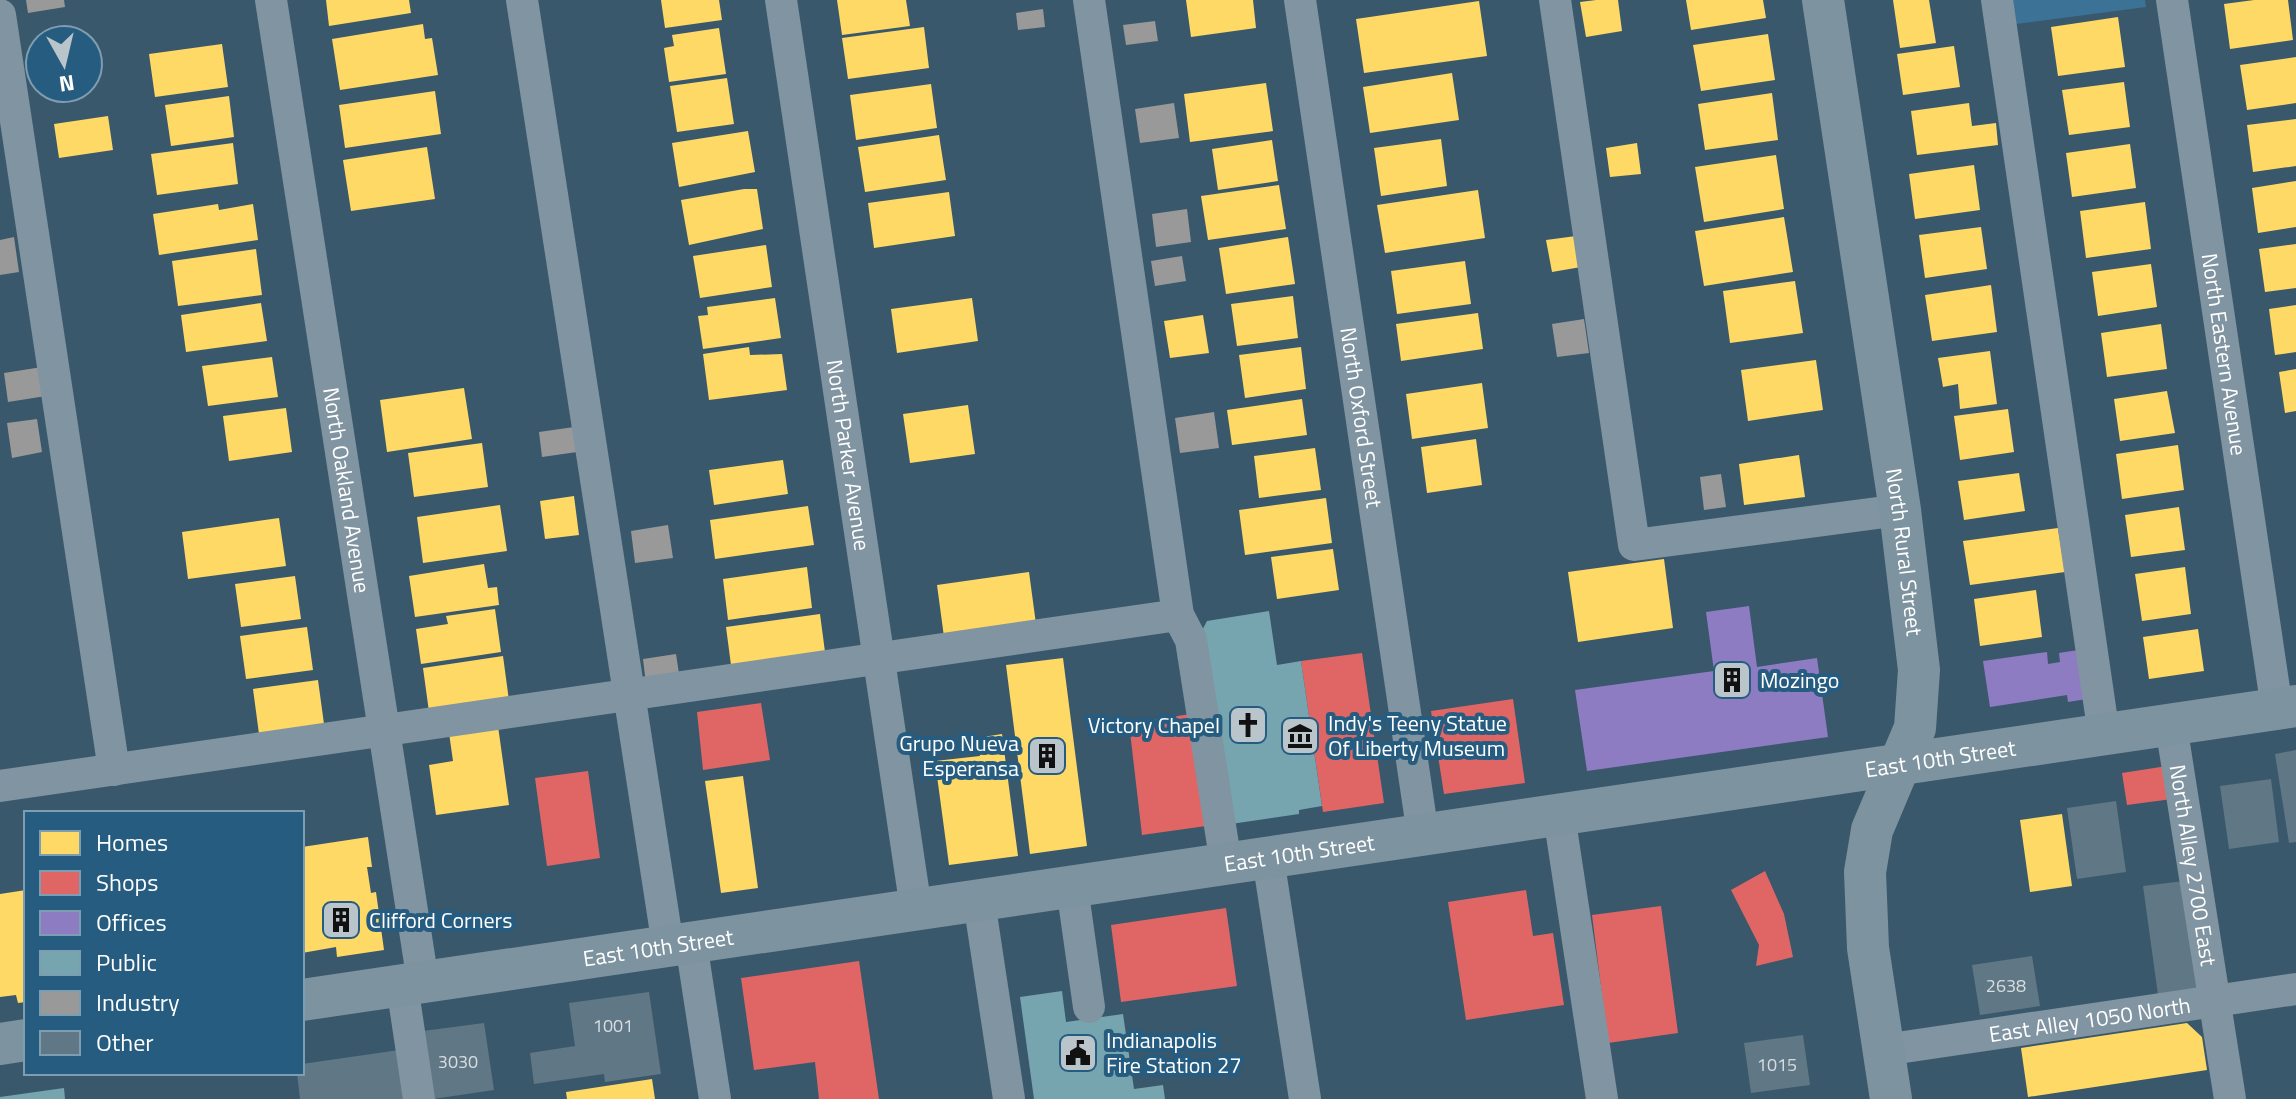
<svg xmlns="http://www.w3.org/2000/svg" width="2296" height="1099" viewBox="0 0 2296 1099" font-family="'Titillium Web',sans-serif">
  <rect width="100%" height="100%" fill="#3a586b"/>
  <!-- green -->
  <path fill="#3b7296" d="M2012 0H2145L2146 7 2016 24Z"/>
  <!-- homes -->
  <path fill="#ffd966" d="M326 0H409L411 13 329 26Z
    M661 0H719L722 20 665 28Z
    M837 0H906L910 26 842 35Z
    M1186 0H1253L1256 28 1191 37Z
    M1596 0H1618L1622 31 1586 37 1580 2Z
    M1686 0H1763L1766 18 1691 30Z
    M1893 0H1929L1936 43 1900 48Z
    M2254 0H2288L2293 40 2230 49 2224 4Z
    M1479 1 1487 56 1364 73 1356 19Z
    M2118 17 2125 67 2058 76 2051 27Z
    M423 24 425 39 432 38 438 75 340 90 332 39Z
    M924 27 929 68 848 79 842 38Z
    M719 28 726 74 669 82 664 48 674 46 672 35Z
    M1768 34 1775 80 1701 91 1693 45Z
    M222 44 228 87 155 97 149 54Z
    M1954 46 1960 87 1903 95 1897 54Z
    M2296 57V103L2247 110 2240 65Z
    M1452 73 1459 120 1370 133 1363 87Z
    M727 78 734 124 677 132 670 86Z
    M2124 82 2130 127 2069 135 2062 90Z
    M1266 83 1273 131 1190 142 1184 94Z
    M931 84 937 128 856 140 850 95Z
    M435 91 441 134 345 148 339 105Z
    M1772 93 1778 140 1705 150 1698 104Z
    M229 96 234 137 171 146 165 105Z
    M1969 103 1972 126 1996 123 1998 145 1917 155 1911 111Z
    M108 116 113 150 59 158 54 124Z
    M2296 119V166L2253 172 2247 125Z
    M748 131 755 172 679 187 672 143Z
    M939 135 946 180 865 192 858 147Z
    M1441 139 1447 186 1381 196 1374 148Z
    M1272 140 1278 181 1218 190 1212 149Z
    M233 143 238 184 157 195 151 154Z
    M1637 143 1641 174 1610 177 1606 148Z
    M2130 144 2136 188 2072 197 2066 153Z
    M427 147 435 199 351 211 343 160Z
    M1776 155 1784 209 1704 222 1695 167Z
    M1974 165 1980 210 1915 219 1909 174Z
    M2296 181V227L2258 233 2252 188Z
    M1279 185 1286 229 1208 240 1201 196Z
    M744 189H757L763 229 689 245 681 200Z
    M1478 190 1485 238 1385 253 1377 205Z
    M949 192 955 236 874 248 868 203Z
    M2145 202 2151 249 2086 258 2080 211Z
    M218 204 219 210 253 204 258 240 159 255 153 214Z
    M1784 217 1793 272 1704 286 1695 231Z
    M1981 227 1987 269 1925 278 1919 235Z
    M1576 236 1581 267 1552 272 1546 240Z
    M1288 237 1295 284 1226 294 1219 248Z
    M2296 244V288L2265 292 2259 249Z
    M766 245 772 287 700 298 693 256Z
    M256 249 262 295 178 306 172 261Z
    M1465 261 1471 304 1397 314 1391 271Z
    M2151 264 2157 307 2098 316 2092 272Z
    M1795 281 1803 333 1730 343 1723 291Z
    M1991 285 1997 332 1932 341 1925 295Z
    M1293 296 1298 338 1237 346 1231 304Z
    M775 298 781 338 703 349 698 316 708 315 707 307Z
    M972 298 978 341 897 353 891 309Z
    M261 303 267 341 186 352 181 315Z
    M2296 305V352L2275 355 2269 309Z
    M1478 313 1483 349 1401 361 1396 324Z
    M1203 315 1209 353 1170 358 1164 321Z
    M2161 324 2167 369 2107 377 2101 333Z
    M749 347 750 355 782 354 787 390 709 400 703 354Z
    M1301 347 1306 389 1245 398 1239 355Z
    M1990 351 1997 404 1960 409 1958 384 1943 387 1938 358Z
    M272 357 278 397 208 406 202 366Z
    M1816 360 1823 410 1748 421 1741 370Z
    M2296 369V411L2285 413 2279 372Z
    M1482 383 1488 428 1412 439 1406 394Z
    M464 388 472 439 387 452 380 400Z
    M2167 391 2175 433 2120 441 2114 399Z
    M1302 399 1307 435 1232 445 1227 410Z
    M968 405 975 454 910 463 903 414Z
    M286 408 292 452 229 461 223 416Z
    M2008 409 2014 452 1960 460 1954 416Z
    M1476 439 1482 485 1427 493 1421 447Z
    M482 443 488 487 414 497 408 453Z
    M2178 445 2184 490 2122 499 2116 454Z
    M1315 448 1321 490 1259 498 1254 456Z
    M1799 455 1805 497 1744 505 1739 464Z
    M783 460 788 494 714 505 709 470Z
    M2019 473 2025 511 1964 520 1958 481Z
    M574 496 579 535 545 539 540 501Z
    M1326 498 1332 543 1245 555 1239 510Z
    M500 505 507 551 423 563 417 517Z
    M808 506 814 545 715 559 710 520Z
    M2179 507 2185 550 2131 557 2125 515Z
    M279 518 286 566 188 579 182 532Z
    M2058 528 2065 572 1970 585 1963 541Z
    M1333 549 1339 590 1277 599 1271 557Z
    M1664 559 1673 628 1578 642 1568 572Z
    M484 564 488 588 497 587 499 605 415 617 409 576Z
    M807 567 812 608 728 620 723 579Z
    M2185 567 2191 614 2142 621 2135 574Z
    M1029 572 1036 624 944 637 937 585Z
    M295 576 301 619 241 627 235 584Z
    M2036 590 2042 637 1980 646 1974 599Z
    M495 609 501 652 421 664 416 629 448 624 446 616Z
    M820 614 825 652 731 665 726 627Z
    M307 627 313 670 246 679 240 636Z
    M2198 629 2204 671 2149 679 2143 637Z
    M503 656 510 708 430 719 423 668Z
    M1063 658 1087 846 1030 854 1006 665Z
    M318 680 324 724 259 734 253 689Z
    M498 726 509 805 436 815 429 765 453 761 449 733Z
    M1002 734 1018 856 949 865 935 761 980 756 977 738Z
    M743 776 758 888 721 893 705 781Z
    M2062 814 2072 886 2030 892 2020 820Z
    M368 837 372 867H367L371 893 376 892 384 950 337 957 336 947 302 953V847Z
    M26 890V1002L18 1003 16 995 0 997V894Z
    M2187 1023 2202 1037 2207 1070 2028 1097 2021 1048Z
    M652 1079 655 1099H567L566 1092Z"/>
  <!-- shops -->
  <path fill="#e06666" d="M1362 653 1384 803 1323 812 1301 661Z
    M1513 699 1525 783 1444 794 1431 711Z
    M761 703 770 760 703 770 697 712Z
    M1191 714 1206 826 1142 835 1129 723Z
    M2167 766 2172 799 2127 805 2122 773Z
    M588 771 600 858 547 866 535 778Z
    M1765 871 1784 914 1793 957 1756 966 1759 945 1731 890Z
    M1526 890 1533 936 1553 933 1564 1005 1466 1020 1448 902Z
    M1661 906 1678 1033 1608 1043 1592 915Z
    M1226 908 1237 986 1121 1002 1111 925Z
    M859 961 879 1099H819L815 1062 754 1070 741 978Z"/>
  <!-- offices -->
  <path fill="#8e7cc3" d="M1749 606 1757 667 1817 658 1828 737 1587 771 1575 690 1714 671 1706 612Z
    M2085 649 2093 698 2068 702 2067 695 1990 707 1983 661 2047 652 2048 664 2060 662 2059 653Z"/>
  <!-- public -->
  <path fill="#76a5af" d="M1269 611 1277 665 1301 661 1322 806 1299 810V814L1224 825 1197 640 1207 621Z
    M1062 991 1066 1022 1123 1014 1134 1089 1163 1085 1165 1099H1034L1020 997Z
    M64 1088 65 1099H0V1097Z"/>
  <!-- industry -->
  <path fill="#999" d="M26 0H64L65 7 28 13Z
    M1043 9 1045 27 1018 30 1016 13Z
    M1155 21 1158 41 1126 45 1123 25Z
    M1174 103 1179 138 1140 143 1135 109Z
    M1187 209 1191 242 1156 247 1152 214Z
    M14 237 19 272 0 275V240Z
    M1182 256 1186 281 1155 286 1151 261Z
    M1584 319 1589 353 1557 357 1552 324Z
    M42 367 46 396 8 402 4 373Z
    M1214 412 1219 448 1180 453 1175 418Z
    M37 419 42 452 12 458 7 423Z
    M574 427 577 452 542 457 539 432Z
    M1721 474 1726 507 1704 510 1700 477Z
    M668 525 673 558 635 563 631 531Z
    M676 654 680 680 646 684 643 659Z"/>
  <!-- building -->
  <path fill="#607785" d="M2296 750V842L2289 843 2275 754Z
    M2271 779 2279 842 2229 849 2220 786Z
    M2116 801 2126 872 2077 879 2067 808Z
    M2184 881 2200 989 2158 995 2143 886Z
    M2032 956 2040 1006 1980 1015 1972 965Z
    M649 992 661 1074 605 1082 604 1074 534 1084 530 1053 575 1046 569 1003Z
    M484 1023 494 1090 433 1099 423 1031Z
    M1803 1035 1810 1085 1751 1093 1744 1043Z
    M399 1050 406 1099H300L297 1073H302V1064Z"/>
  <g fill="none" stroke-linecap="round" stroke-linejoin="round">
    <!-- minor -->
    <g stroke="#8094a1" stroke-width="32">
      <path id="s1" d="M271 0 423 982"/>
      <path d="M522 0 668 946"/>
      <path id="s2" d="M781 0 916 909"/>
      <path id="s3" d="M1300 0 1423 835"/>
      <path d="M1555 0 1634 545 1900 510"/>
      <path d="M1997 0 2104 735"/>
      <path id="s4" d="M2172 0 2277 709"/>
      <path d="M0 15 114 770"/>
      <path d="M1178 615 1191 640 1226 864"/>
      <path id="s5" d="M2171 725 2230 1099"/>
      <path d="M0 786 1178 615 1089 0"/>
      <path d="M1559 815 1602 1099"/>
      <path d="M1268 858 1305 1099"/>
      <path d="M1072 887 1089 1007"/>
      <path d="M979 901 1009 1099"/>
      <path d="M691 943 715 1099"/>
      <path d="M402 985 419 1099"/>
      <path id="s6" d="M1884 1050 2296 989"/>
    </g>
    <!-- major -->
    <g stroke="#7e93a0" stroke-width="42">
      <path id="s7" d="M1823 0 1900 510 1919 670 1915 728 1872 830 1865 872 1868 948 1891 1099"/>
      <path id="s8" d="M302 1000 2296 706"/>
      <path d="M0 1044 26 1040"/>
    </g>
  </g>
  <!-- icons -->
  <defs>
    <symbol id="building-square" viewBox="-11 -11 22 22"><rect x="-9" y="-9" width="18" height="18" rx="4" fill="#bac5cb" stroke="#265c7f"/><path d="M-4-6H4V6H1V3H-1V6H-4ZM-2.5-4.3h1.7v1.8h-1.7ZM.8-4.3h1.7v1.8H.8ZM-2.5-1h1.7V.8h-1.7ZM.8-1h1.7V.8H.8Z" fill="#111"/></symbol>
    <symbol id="church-square" viewBox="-11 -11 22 22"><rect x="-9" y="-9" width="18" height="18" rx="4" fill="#bac5cb" stroke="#265c7f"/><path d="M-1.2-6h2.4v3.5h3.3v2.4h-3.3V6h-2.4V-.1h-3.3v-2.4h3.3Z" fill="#111"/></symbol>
    <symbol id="museum-square" viewBox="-11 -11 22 22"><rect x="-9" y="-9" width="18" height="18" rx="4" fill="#bac5cb" stroke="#265c7f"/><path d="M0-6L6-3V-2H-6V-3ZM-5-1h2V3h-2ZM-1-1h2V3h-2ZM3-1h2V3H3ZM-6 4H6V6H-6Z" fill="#111"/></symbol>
    <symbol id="civic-square" viewBox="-11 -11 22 22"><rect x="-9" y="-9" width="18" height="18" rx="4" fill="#bac5cb" stroke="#265c7f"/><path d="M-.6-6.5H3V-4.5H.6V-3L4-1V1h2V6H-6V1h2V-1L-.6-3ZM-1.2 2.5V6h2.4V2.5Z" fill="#111"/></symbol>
  </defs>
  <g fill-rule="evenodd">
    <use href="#building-square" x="1710" y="658" width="44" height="44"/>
    <use href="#church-square" x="1226" y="703" width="44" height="44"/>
    <use href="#museum-square" x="1278" y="714" width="44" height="44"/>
    <use href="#building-square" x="1025" y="734" width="44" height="44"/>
    <use href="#building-square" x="319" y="898" width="44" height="44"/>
    <use href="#civic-square" x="1056" y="1031" width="44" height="44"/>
  </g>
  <g text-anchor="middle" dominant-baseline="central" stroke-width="8" stroke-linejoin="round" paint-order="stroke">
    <!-- number labels -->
    <g font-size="18" fill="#d7dde0">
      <text x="2006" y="985">2638</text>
      <text x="613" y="1025">1001</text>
      <text x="458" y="1061">3030</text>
      <text x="1777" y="1064">1015</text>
    </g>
    <!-- street labels -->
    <g font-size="22" fill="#fff" stroke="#265c7f">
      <text stroke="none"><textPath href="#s4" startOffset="358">North Eastern Avenue</textPath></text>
      <text stroke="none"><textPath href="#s3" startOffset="422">North Oxford Street</textPath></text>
      <text stroke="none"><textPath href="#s2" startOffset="460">North Parker Avenue</textPath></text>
      <text stroke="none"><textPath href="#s1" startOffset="496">North Oakland Avenue</textPath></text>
      <text stroke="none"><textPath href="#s7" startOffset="558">North Rural Street</textPath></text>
      <text stroke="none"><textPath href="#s8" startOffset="1656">East 10th Street</textPath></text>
      <text stroke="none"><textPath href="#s8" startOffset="1008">East 10th Street</textPath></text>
      <text stroke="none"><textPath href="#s5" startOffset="142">North Alley 2700 East</textPath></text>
      <text stroke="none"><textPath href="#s8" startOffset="360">East 10th Street</textPath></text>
      <text stroke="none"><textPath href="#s6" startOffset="208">East Alley 1050 North</textPath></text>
    </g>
    <!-- poi labels -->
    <g font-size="22" fill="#fff" stroke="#265c7f" text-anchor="start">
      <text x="1760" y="680">Mozingo</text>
      <text x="1328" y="723">Indy's Teeny Statue<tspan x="1328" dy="25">Of Liberty Museum</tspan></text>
      <text x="1220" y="725" text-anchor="end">Victory Chapel</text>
      <text x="1019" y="743" text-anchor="end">Grupo Nueva<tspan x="1019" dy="25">Esperansa</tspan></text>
      <text x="369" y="920">Clifford Corners</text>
      <text x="1106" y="1040">Indianapolis<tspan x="1106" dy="25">Fire Station 27</tspan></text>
    </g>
  </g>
  <!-- legend -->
  <rect x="24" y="811" width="280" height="264" fill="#265c7f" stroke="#7d9db2" stroke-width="2"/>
  <rect x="40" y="831" width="40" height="24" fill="#ffd966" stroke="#7d9db2" stroke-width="2"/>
  <text x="96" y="851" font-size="24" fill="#ffffff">Homes</text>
  <rect x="40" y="871" width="40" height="24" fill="#e06666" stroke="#7d9db2" stroke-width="2"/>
  <text x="96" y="891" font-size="24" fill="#ffffff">Shops</text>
  <rect x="40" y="911" width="40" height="24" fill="#8e7cc3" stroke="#7d9db2" stroke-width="2"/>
  <text x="96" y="931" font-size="24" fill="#ffffff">Offices</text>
  <rect x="40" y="951" width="40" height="24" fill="#76a5af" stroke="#7d9db2" stroke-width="2"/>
  <text x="96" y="971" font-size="24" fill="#ffffff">Public</text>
  <rect x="40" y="991" width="40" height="24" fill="#999999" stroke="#7d9db2" stroke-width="2"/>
  <text x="96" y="1011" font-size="24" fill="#ffffff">Industry</text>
  <rect x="40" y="1031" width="40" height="24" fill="#607785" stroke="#7d9db2" stroke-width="2"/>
  <text x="96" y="1051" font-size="24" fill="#ffffff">Other</text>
  <!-- north arrow -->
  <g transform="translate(64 64) rotate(172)"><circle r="38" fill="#265c7f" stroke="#7d9db2" stroke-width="2"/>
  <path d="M0-6L14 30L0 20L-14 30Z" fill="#bac5cb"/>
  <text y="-12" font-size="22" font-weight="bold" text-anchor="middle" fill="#ffffff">N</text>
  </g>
</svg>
